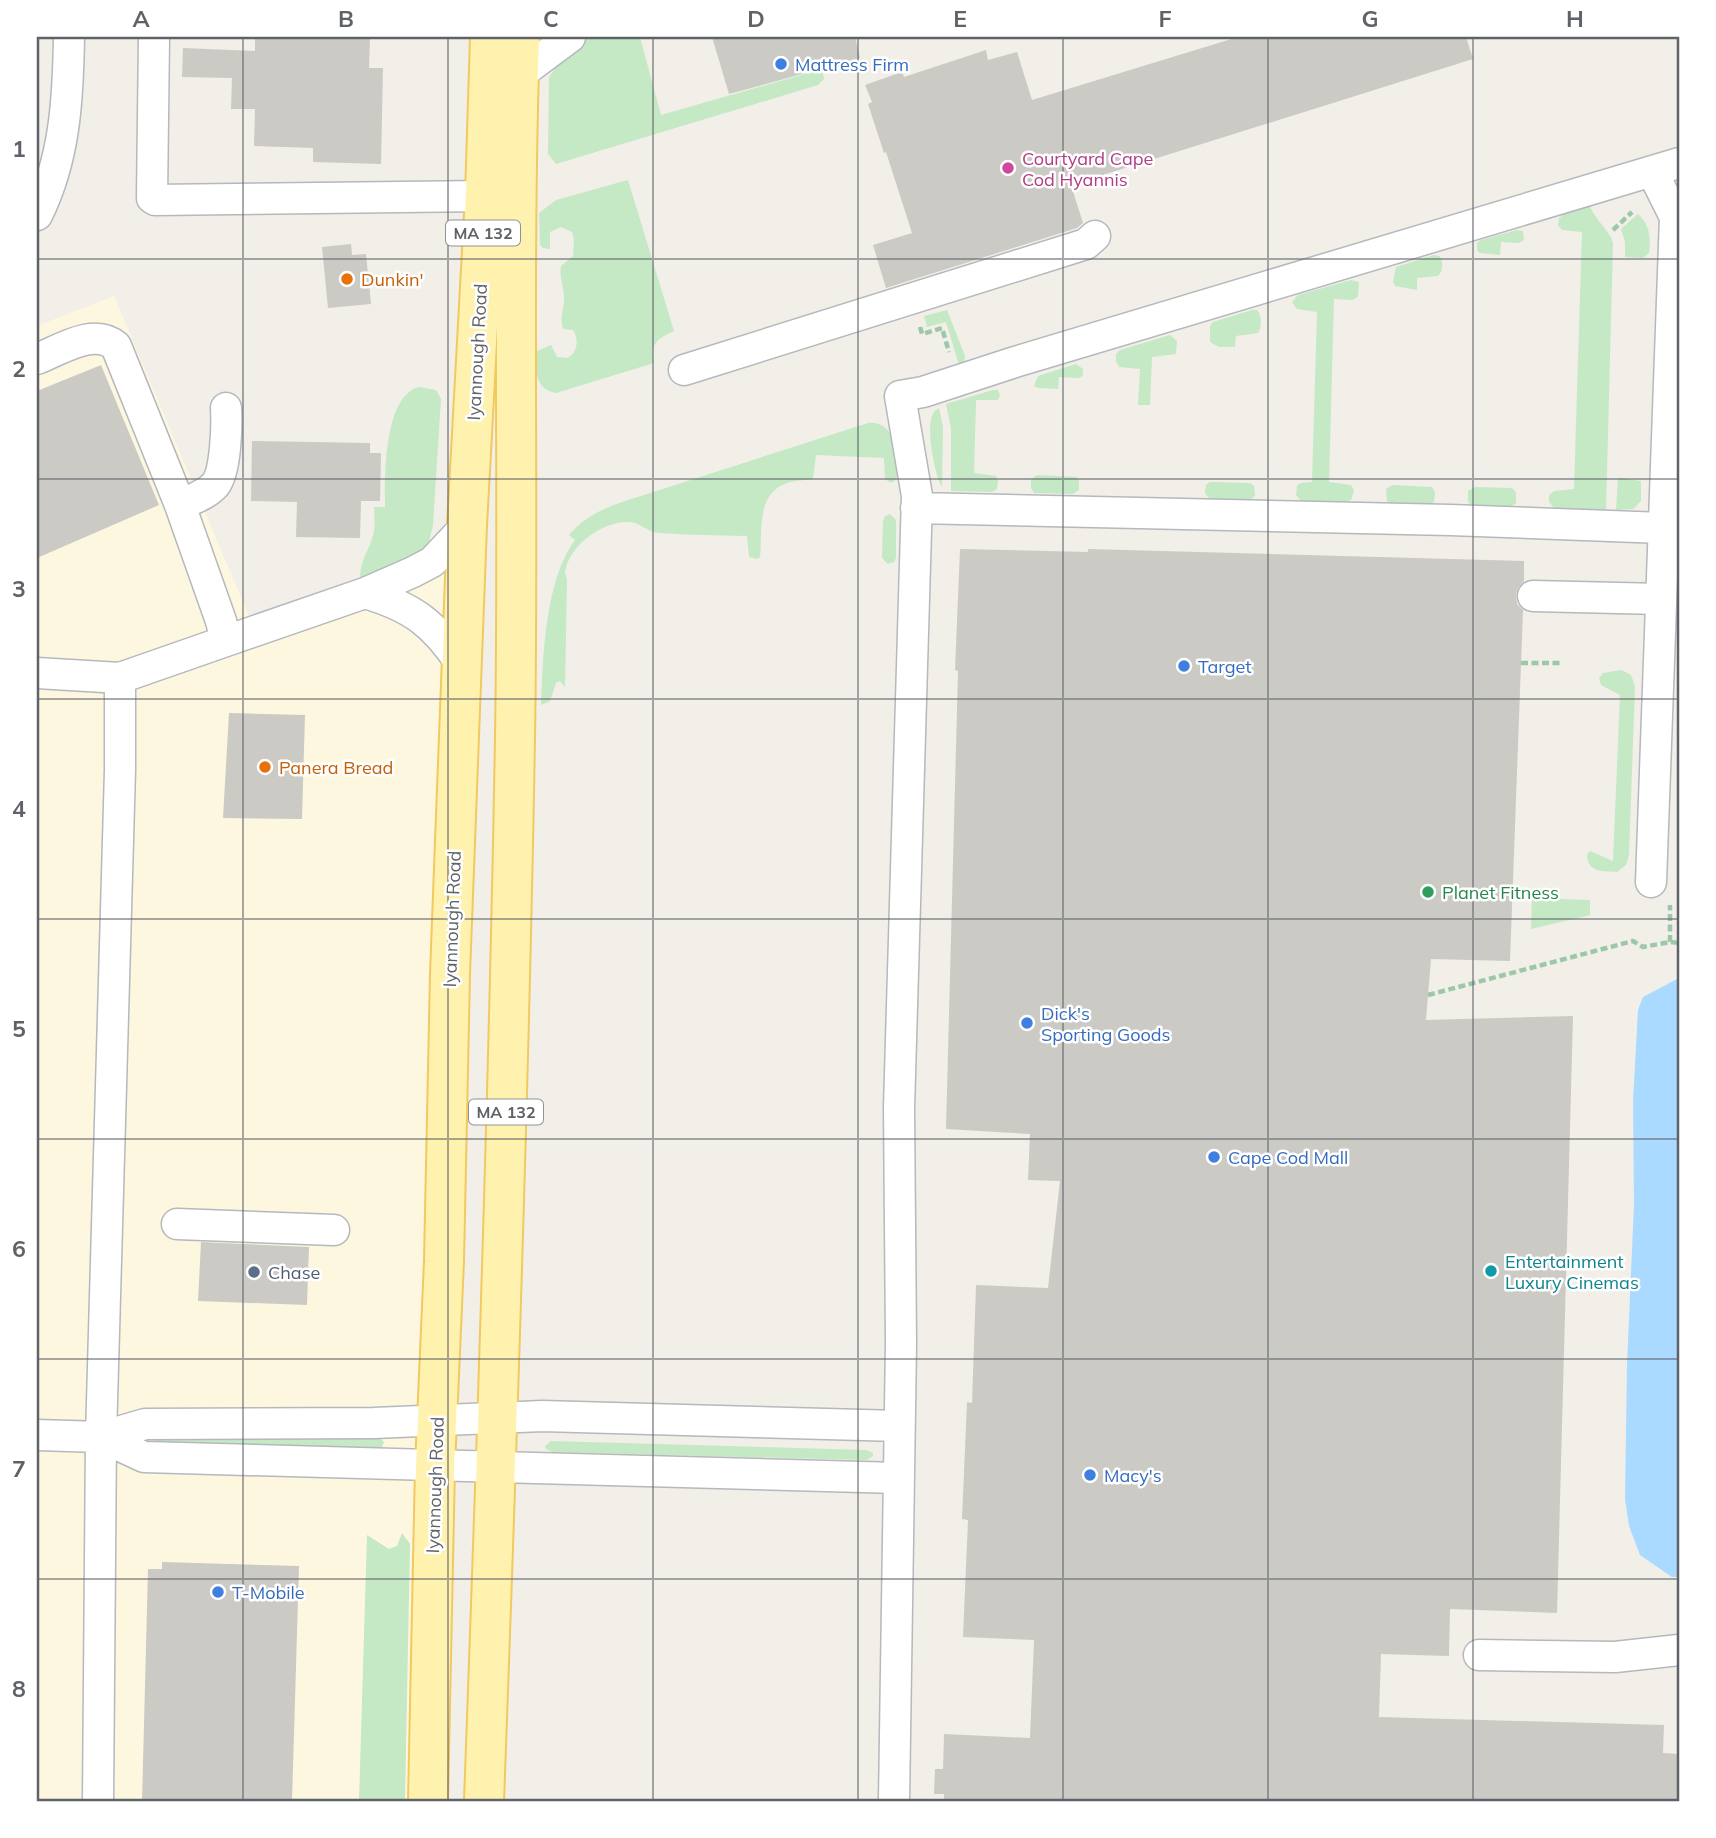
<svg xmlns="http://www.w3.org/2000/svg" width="1716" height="1838" viewBox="0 0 1716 1838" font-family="Mulish,sans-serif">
  <rect width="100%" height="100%" fill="#f1efe8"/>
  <!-- commercial -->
  <path fill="#fef7e0" d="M114 296 253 626 415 561 447 541 410 1801H37V326Z"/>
  <!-- green -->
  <path fill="#c5e8c5" d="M587 37H640L661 115 822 69 824 79 818 85 556 164 548 154 549 77 564 56Z
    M628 180 674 331C659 338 649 343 654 363L556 393C534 389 535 369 537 351L551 345 557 357 567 358C578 353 579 339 573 330L563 329C559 314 565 308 564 295 563 284 559 276 561 266L573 256 574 240 572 232 561 227 550 232V249L543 248 540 245 539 213 556 200Z
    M1590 206C1596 221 1610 231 1613 243L1606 510 1554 508 1549 502V495L1554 491 1574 489 1582 232 1562 230 1558 225 1559 218 1566 213Z
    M1638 214C1650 225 1651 238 1649 253L1643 258 1625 257V242L1621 229Z
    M1517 230 1523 231 1524 240 1519 243 1501 242 1500 255 1480 253 1477 250V243L1481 240Z
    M1434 255 1439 256C1444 261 1443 271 1438 276L1417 278V290L1395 286 1393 282 1396 267Z
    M1351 280 1359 282 1358 297 1352 300 1334 299 1329 482 1351 485 1354 490 1351 500 1345 502 1301 501 1296 495 1297 486 1300 483 1312 482 1317 312 1297 309 1292 302 1298 295Z
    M947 310 965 356 964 363 959 365 946 322 927 327 924 316Z
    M1252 310H1257C1262 316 1262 327 1258 333L1236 336 1235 347H1219L1210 342V326L1213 322Z
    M1170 335 1177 341 1176 354 1152 357 1150 405H1138L1140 369 1119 367 1116 361V354L1120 350Z
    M1076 364 1083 369V376L1079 378 1059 377 1058 389 1038 388 1034 386 1038 376Z
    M419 387 436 390 441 399 433 525 428 546 421 557 361 583C357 564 369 552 373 535 376 527 374 515 374 507H385C385 479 383 396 419 387Z
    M993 390H998L1000 395 998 400H976L974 473 996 476 998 481 997 489 992 492 951 491V428L946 404Z
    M939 408 943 427 942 487C935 476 926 429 932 416 934 411 935 411 939 408Z
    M868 423C878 422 886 426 891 435L897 476 896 480 891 483 885 479 884 458 816 455 813 479C806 480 798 480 791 482 755 491 763 529 760 557L757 559 749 557 747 536C718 535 688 535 659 533 647 532 640 522 629 522 602 521 568 546 565 573L567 579 565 687 560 681 556 683 550 701 541 705C543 655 545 581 575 540L569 535C583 518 602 509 622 502Z
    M1037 475 1077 477 1079 482V490L1073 494 1034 493 1031 488V479Z
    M1618 478 1641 481V501L1633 509 1616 510Z
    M1210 482 1250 483 1254 486 1255 495 1251 500 1210 499 1205 493 1206 485Z
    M1393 485 1432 487 1435 492 1434 502 1430 505 1390 503 1387 501 1386 489Z
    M1475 487 1512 488 1516 492V503L1511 507 1471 506 1468 501V491Z
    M890 514 896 520V558L894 562 888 564 882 558 883 521 885 516Z
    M1621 670 1631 675 1635 686 1629 855 1626 865 1617 872C1603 871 1588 873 1587 855L1590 851 1613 861 1620 695 1601 685 1599 678 1603 673Z
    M1532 898 1590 900V915L1531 929Z
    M158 1430 380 1438 384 1442 382 1447 379 1449 157 1442 152 1436Z
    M551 1441 866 1450 873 1453V1456L867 1460 553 1452 546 1449 545 1446Z
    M402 1533 410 1544 405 1801H359L367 1535 389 1549 397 1546Z"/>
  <!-- water -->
  <path fill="#aadaff" d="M1679 978V1577H1672L1640 1555 1629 1526 1625 1499 1627 1365 1634 1204 1633 1101 1638 1010 1643 997Z"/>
  <!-- building -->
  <path fill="#cccac5" d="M255 37H370L369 68H383L381 164 313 162V148L254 146 255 109H231L232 78 182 77 183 48 255 51Z
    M712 37H855L860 58 729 94Z
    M1238 37H1466L1473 59 1071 185 1083 223 1077 228 886 288 873 245 912 233 886 152 884 153 868 104 872 102 865 85 902 72 904 77 986 50 988 60 1017 52 1032 100Z
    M351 244 352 255 366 254 371 304 328 308 322 247Z
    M101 365 159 505 37 558V391Z
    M252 441 370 443V453H381L380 501H361L360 538 296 537 297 502 251 501Z
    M960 549 1088 552V549L1524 561V581L1518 588 1516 595 1517 604 1523 610 1510 961 1431 959 1426 1020 1573 1016 1557 1613 1450 1609 1449 1656 1381 1654 1379 1717 1664 1725 1663 1753 1679 1754V1801H944V1794H934L935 1769H943L944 1734 1030 1738 1034 1640 963 1637 968 1520 962 1519 967 1402 972 1403 976 1285 1048 1288 1060 1181 1028 1180 1030 1134 946 1129 958 671 955 670Z
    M229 713 305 715 302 819 223 818Z
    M201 1242 309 1247 307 1305 198 1301Z
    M162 1562 299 1566 292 1801H142L148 1569H162Z"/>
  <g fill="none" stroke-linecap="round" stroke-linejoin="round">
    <defs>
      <path id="minor" d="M154 37 152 198 155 200 485 196
        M519 75 570 37
        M37 215C65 159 68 99 69 37
        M37 359C60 350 94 327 116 346L180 505 221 621 226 641 120 678 37 673
        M684 370 1086 244 1095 236
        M180 505C192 499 206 495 215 485 226 472 227 425 226 408
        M916 508 1450 520 1663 528
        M365 593C412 607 434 623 461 664
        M1533 596 1661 599
        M226 641 365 593 413 572 432 562 467 525
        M1651 882 1675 217 1652 171
        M177 1224 334 1230
        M37 1435 101 1437 145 1424 374 1423 542 1416 899 1426
        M101 1437 144 1457 898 1478
        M1479 1655 1615 1657 1679 1650
        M98 1801 101 1437 120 770V678
        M894 1801 901 1343 899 1108 917 496 900 396 923 392 1015 362 1679 163"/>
      <path id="major" d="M428 1801 435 1466 444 1261 450 974 467 525 485 196 490 37
        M484 1801C497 1447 509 1092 515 737 519 504 512 270 520 37"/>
    </defs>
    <!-- minor casing -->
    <use href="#minor" stroke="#b5b8bc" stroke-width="33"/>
    <!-- major casing -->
    <use href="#major" stroke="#f2c960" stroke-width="42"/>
    <!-- path -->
    <path stroke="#9cc7a9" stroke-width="4.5" stroke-dasharray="7 3.5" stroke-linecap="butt" d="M1613 230 1632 212
      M920 327 922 334 942 328 949 352
      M1521 663H1563
      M1670 942V905
      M1428 995 1633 941 1643 947 1670 942 1679 943"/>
    <!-- minor -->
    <use href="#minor" stroke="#fff" stroke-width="30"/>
    <!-- major -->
    <use href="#major" stroke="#fff2af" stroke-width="38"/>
  </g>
  <!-- grid -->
  <path fill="none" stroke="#5f6368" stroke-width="2" stroke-opacity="0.55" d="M243 37V1801M448 37V1801M653 37V1801M858 37V1801M1063 37V1801M1268 37V1801M1473 37V1801M37 259H1679M37 479H1679M37 699H1679M37 919H1679M37 1139H1679M37 1359H1679M37 1579H1679"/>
  <!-- markers -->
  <g fill="#3f7fe0" stroke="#fff" stroke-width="2.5">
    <circle cx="781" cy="64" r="7"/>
    <circle cx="1184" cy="666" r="7"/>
    <circle cx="1027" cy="1023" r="7"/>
    <circle cx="1214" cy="1157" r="7"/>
    <circle cx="1090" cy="1475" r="7"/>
    <circle cx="218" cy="1592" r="7"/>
  </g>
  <circle fill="#d1479c" stroke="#fff" stroke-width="2.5" cx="1008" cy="168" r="7"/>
  <g fill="#e8710a" stroke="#fff" stroke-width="2.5">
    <circle cx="347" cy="279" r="7"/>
    <circle cx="265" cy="767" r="7"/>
  </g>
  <circle fill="#2e9e5b" stroke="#fff" stroke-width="2.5" cx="1428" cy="892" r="7"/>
  <circle fill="#0f9aa8" stroke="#fff" stroke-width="2.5" cx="1491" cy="1271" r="7"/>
  <circle fill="#5c6f8a" stroke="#fff" stroke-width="2.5" cx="254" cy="1272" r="7"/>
  <g text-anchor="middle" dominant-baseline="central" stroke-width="5" stroke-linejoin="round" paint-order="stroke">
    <!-- shield labels -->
    <g fill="#fff" stroke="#8f9295" stroke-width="2">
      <rect x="446" y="220.5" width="74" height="25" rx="5"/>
      <rect x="469" y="1099.5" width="74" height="25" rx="5"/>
    </g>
    <g font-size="16" font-weight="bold" fill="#5f6368">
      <text x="483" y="233">MA 132</text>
      <text x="506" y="1112">MA 132</text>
    </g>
    <!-- shop labels -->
    <g font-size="18" fill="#366cbe" stroke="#fff" text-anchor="start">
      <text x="795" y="64">Mattress Firm</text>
      <text x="1198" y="666">Target</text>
      <text x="1041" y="1013">Dick's<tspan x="1041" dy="21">Sporting Goods</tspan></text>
      <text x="1228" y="1157">Cape Cod Mall</text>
      <text x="1104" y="1475">Macy's</text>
      <text x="232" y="1592">T-Mobile</text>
    </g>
    <!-- hotel labels -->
    <g font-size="18" fill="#b23c85" stroke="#fff" text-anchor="start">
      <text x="1022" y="158">Courtyard Cape<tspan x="1022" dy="21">Cod Hyannis</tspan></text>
    </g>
    <!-- food labels -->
    <g font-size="18" fill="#c56008" stroke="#fff" text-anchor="start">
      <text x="361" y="279">Dunkin'</text>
      <text x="279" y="767">Panera Bread</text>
    </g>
    <!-- street labels -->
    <g font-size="18" fill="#5f6368" stroke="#fff">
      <text transform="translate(477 352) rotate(-87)">Iyannough Road</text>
      <text transform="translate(452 919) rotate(-88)">Iyannough Road</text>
      <text transform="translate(435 1485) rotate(-88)">Iyannough Road</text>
    </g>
    <!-- leisure labels -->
    <g font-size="18" fill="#27864d" stroke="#fff" text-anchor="start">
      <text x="1442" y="892">Planet Fitness</text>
    </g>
    <!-- culture labels -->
    <g font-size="18" fill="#0d838f" stroke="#fff" text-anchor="start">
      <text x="1505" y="1261">Entertainment<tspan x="1505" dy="21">Luxury Cinemas</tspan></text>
    </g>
    <!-- service labels -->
    <g font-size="18" fill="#4e5e75" stroke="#fff" text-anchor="start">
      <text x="268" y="1272">Chase</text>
    </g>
  </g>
  <!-- border -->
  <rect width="1716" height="1838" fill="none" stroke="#ffffff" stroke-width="77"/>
  <rect x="38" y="38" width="1640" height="1762" fill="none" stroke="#5f6368" stroke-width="2.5"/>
  <g font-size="23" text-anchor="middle" font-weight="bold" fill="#5f6368">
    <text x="141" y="27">A</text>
    <text x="346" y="27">B</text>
    <text x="551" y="27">C</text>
    <text x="756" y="27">D</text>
    <text x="960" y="27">E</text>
    <text x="1165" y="27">F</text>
    <text x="1370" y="27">G</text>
    <text x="1575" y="27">H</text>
    <text x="19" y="157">1</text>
    <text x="19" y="377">2</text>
    <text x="19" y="597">3</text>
    <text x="19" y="817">4</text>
    <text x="19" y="1037">5</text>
    <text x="19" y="1257">6</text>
    <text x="19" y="1477">7</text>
    <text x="19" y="1697">8</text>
  </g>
</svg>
